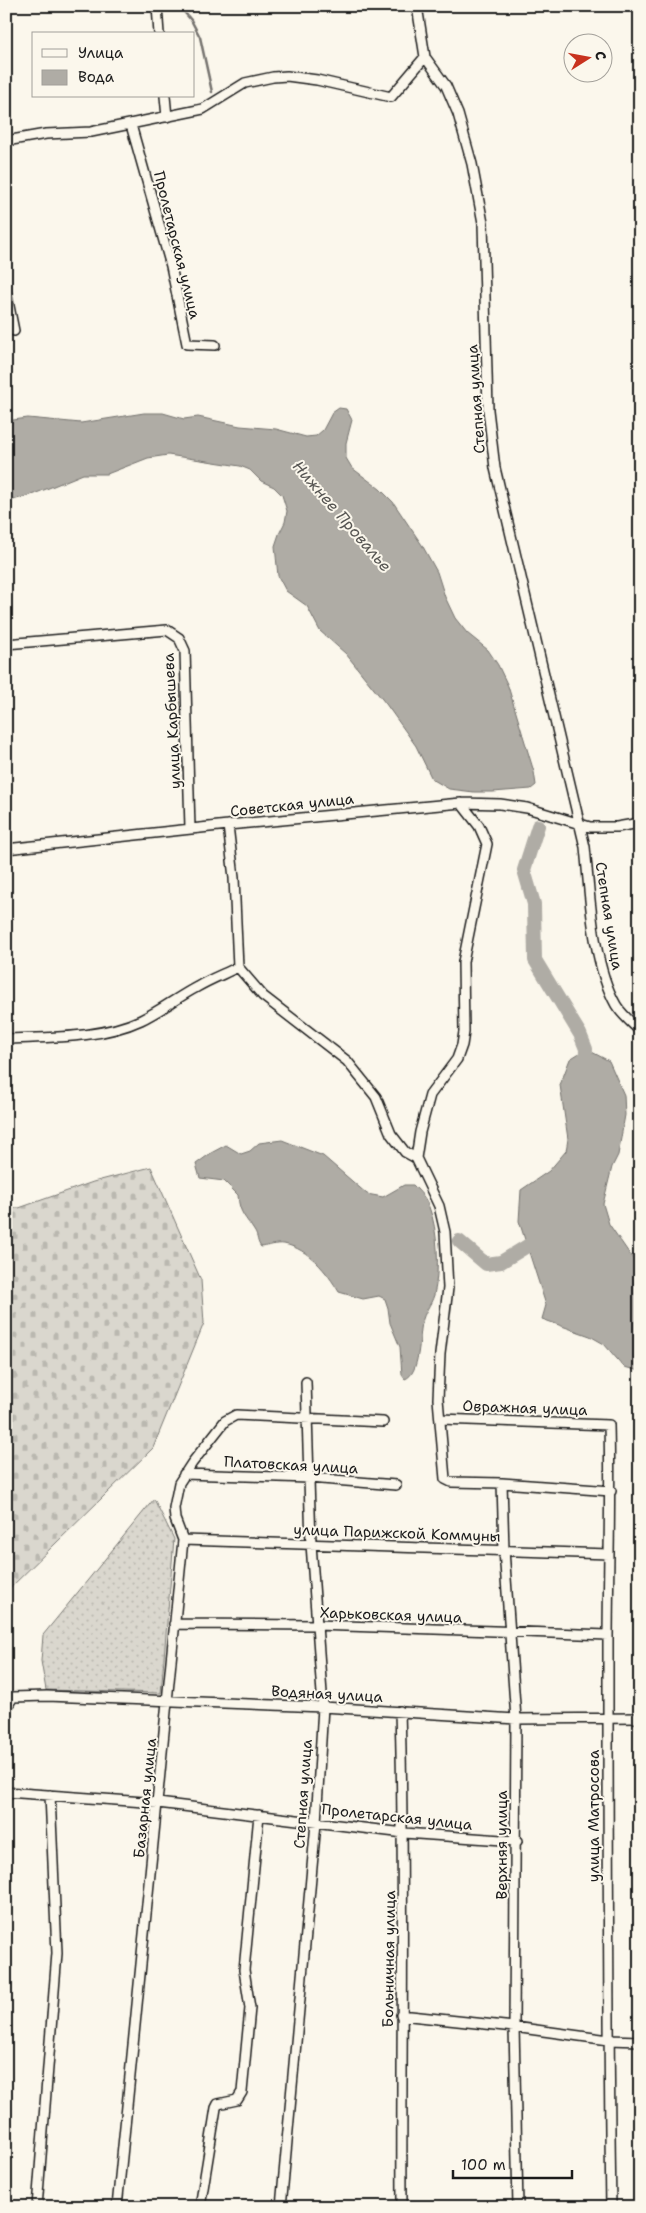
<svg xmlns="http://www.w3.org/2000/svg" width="646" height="2213" viewBox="0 0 646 2213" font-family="'Shantell Sans',sans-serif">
  <defs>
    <pattern id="grass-dots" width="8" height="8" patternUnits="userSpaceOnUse" patternTransform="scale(1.25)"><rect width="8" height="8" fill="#dad7ce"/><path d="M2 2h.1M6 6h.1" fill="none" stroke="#bab8b0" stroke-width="1.8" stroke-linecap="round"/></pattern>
    <pattern id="cemetery-stones" width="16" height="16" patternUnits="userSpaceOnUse" patternTransform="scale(1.25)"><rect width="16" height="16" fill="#dad7ce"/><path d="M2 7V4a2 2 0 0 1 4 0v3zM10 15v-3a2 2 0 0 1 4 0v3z" fill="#bab8b0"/></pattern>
  </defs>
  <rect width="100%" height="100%" fill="#fbf7ec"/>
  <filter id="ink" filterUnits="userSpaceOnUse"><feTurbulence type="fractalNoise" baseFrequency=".02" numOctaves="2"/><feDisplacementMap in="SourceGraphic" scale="10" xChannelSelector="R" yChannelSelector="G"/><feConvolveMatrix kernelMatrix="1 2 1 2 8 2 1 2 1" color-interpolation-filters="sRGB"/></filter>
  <g filter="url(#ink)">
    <!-- grass -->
    <path fill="url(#grass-dots)" stroke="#7b7a75" d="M154 1499 174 1539 161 1693 46 1690 41 1661 43 1635Z"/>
    <!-- cemetery -->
    <path fill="url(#cemetery-stones)" stroke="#7b7a75" d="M151 1167 201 1280 204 1323 153 1448 6 1592V1207L19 1208 93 1182Z"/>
    <!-- water -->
    <path fill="#afaca5" stroke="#74726e" d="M339 408 346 409 352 420 346 443V458L352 468 380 489 393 502 422 545 437 572 445 597 455 618 467 633 488 650 498 665 508 686 534 772 536 785 531 789 493 792H474L449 789 432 779 416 746 386 704 346 654 320 631 307 606 286 591 278 576 275 546 279 534 285 522 287 511 282 495 274 487 261 481 250 470 240 466 168 455 148 458 107 474H83L34 494 6 502V421L28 418 81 423 144 413H163L184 419 198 417 240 426 276 429 306 437 316 436 323 430 332 413Z
      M586 1049 609 1061 624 1095 625 1115 618 1155 612 1167 603 1204 609 1224 640 1269V1371L624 1367 604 1344 590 1336 542 1319 546 1305 519 1221 521 1190 549 1171 566 1151 568 1139 560 1085 570 1059Z
      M282 1140 323 1156 367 1194 383 1197 404 1185H413C420 1192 426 1198 429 1207 438 1229 440 1271 434 1295 431 1305 424 1312 422 1323 419 1337 420 1374 405 1379L402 1375 400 1347 390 1323 388 1308 385 1299 379 1296 363 1299 339 1292C327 1272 309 1249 284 1244 277 1243 268 1246 261 1247 257 1242 258 1237 255 1232 246 1217 239 1214 238 1195L224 1181 200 1178 196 1164 211 1153 226 1145 241 1154 250 1151 259 1143Z"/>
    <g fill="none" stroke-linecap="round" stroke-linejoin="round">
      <!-- stream -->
      <path stroke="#74726e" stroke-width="2.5" d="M179 6 191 20 200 37 212 92"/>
      <!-- river -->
      <path stroke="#afaca5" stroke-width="14" d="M538 826 524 870 534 904 535 960 580 1034 586 1049 585 1068
        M459 1241 486 1264 501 1262 537 1240 544 1238"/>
      <defs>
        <path id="street" d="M157 6 159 34
          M417 6 425 57 446 86 458 114 472 164 483 223 488 410 495 468 585 847C590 895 592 963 616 1005 622 1015 632 1023 640 1031
          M165 96 167 117
          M131 125 171 266 187 344 215 345
          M6 141 46 134 91 132 203 109 245 83 273 77 287 76 317 80 391 97 425 57
          M6 291 14 331
          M6 644 167 630 179 638 185 651 190 829
          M228 825 234 878 238 967 263 996 347 1061 376 1097 391 1134 405 1152 416 1158 420 1132 430 1095 457 1059 462 1045 464 1032 463 962 487 844 479 826 461 803
          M6 849 228 825 461 803 500 804 527 808 590 827H617L640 823
          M6 1039C50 1037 100 1039 141 1020 160 1011 178 997 197 987 210 979 224 974 238 967
          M416 1158 439 1206 445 1232 448 1288 440 1354 438 1399 445 1479 451 1482 502 1483 611 1491
          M440 1419 609 1425C611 1500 608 1574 608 1649 608 1835 608 2021 611 2207
          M184 1474 309 1478 396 1485
          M502 1483 504 1550 516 1719 514 2027 518 2207
          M183 1540 609 1554
          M174 1624 316 1625 608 1635
          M6 1708 13 1697 47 1696 323 1707 516 1719 640 1718
          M400 1711C405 1876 401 2041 402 2207
          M6 1792 158 1803 404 1833 517 1841
          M401 2015 514 2027 609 2040 640 2041
          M37 2207 57 1953 50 1795
          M117 2207 183 1540 175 1519 174 1508 179 1483 192 1463 225 1421 236 1415 383 1422
          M200 2207 216 2108 218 2104 237 2100 242 2092 250 2008 244 1970 259 1815
          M281 2207 316 1823 323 1707 311 1544 306 1382"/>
      </defs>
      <!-- street casing -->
      <use href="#street" stroke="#1c1c1c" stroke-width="12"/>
      <!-- street -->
      <use href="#street" stroke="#fbf7ec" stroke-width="9"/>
    </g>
  </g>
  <g text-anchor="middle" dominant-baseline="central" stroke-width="4" stroke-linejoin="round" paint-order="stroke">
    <!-- street labels -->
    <g font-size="15" fill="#1c1c1c" stroke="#fbf7ec">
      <text transform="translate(177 245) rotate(76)">Пролетарская улица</text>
      <text transform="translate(476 399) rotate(-94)">Степная улица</text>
      <text transform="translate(172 721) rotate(-93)">улица Карбышева</text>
      <text transform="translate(292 805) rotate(-6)">Советская улица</text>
      <text transform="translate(609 916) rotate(81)">Степная улица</text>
      <text transform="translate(525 1408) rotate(2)">Овражная улица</text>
      <text transform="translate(291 1465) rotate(3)">Платовская улица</text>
      <text transform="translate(397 1533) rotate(2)">улица Парижской Коммуны</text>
      <text transform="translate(391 1615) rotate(2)">Харьковская улица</text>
      <text transform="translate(327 1694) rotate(3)">Водяная улица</text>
      <text transform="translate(303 1794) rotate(-86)">Степная улица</text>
      <text transform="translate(145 1798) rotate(-84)">Базарная улица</text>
      <text transform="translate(594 1816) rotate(-90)">улица Матросова</text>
      <text transform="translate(397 1817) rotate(6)">Пролетарская улица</text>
      <text transform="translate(502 1845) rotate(-90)">Верхняя улица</text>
      <text transform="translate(389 1959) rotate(-89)">Больничная улица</text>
    </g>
    <!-- water labels -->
    <g font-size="16" font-style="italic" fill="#575653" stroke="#fbf7ec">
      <text transform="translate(342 516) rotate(49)">Нижнее Провалье</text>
    </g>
  </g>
  <!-- margin -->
  <rect width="646" height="2213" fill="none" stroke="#fbf7ec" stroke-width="25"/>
  <rect x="12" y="12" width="621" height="2188" fill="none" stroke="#1c1c1c" stroke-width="2" filter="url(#ink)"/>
  <!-- legend -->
  <rect x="32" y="32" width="162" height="65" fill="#fbf7ec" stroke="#a29f99"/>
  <rect x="42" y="49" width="25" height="8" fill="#fbf7ec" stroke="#a29f99"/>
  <text x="78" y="58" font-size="15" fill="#1c1c1c">Улица</text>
  <rect x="42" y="70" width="25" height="15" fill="#afaca5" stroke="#a29f99"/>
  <text x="78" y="82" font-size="15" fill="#1c1c1c">Вода</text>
  <!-- north arrow -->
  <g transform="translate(588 58) rotate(79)"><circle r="24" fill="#fbf7ec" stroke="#a29f99"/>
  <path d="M0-4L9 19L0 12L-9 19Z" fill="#c8321e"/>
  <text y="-8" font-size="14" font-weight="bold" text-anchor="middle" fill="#1c1c1c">С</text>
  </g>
  <!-- scale -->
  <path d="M453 2170v8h119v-8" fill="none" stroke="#1c1c1c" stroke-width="2.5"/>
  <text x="461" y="2170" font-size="15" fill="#1c1c1c" stroke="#fbf7ec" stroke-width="4" paint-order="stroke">100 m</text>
</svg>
